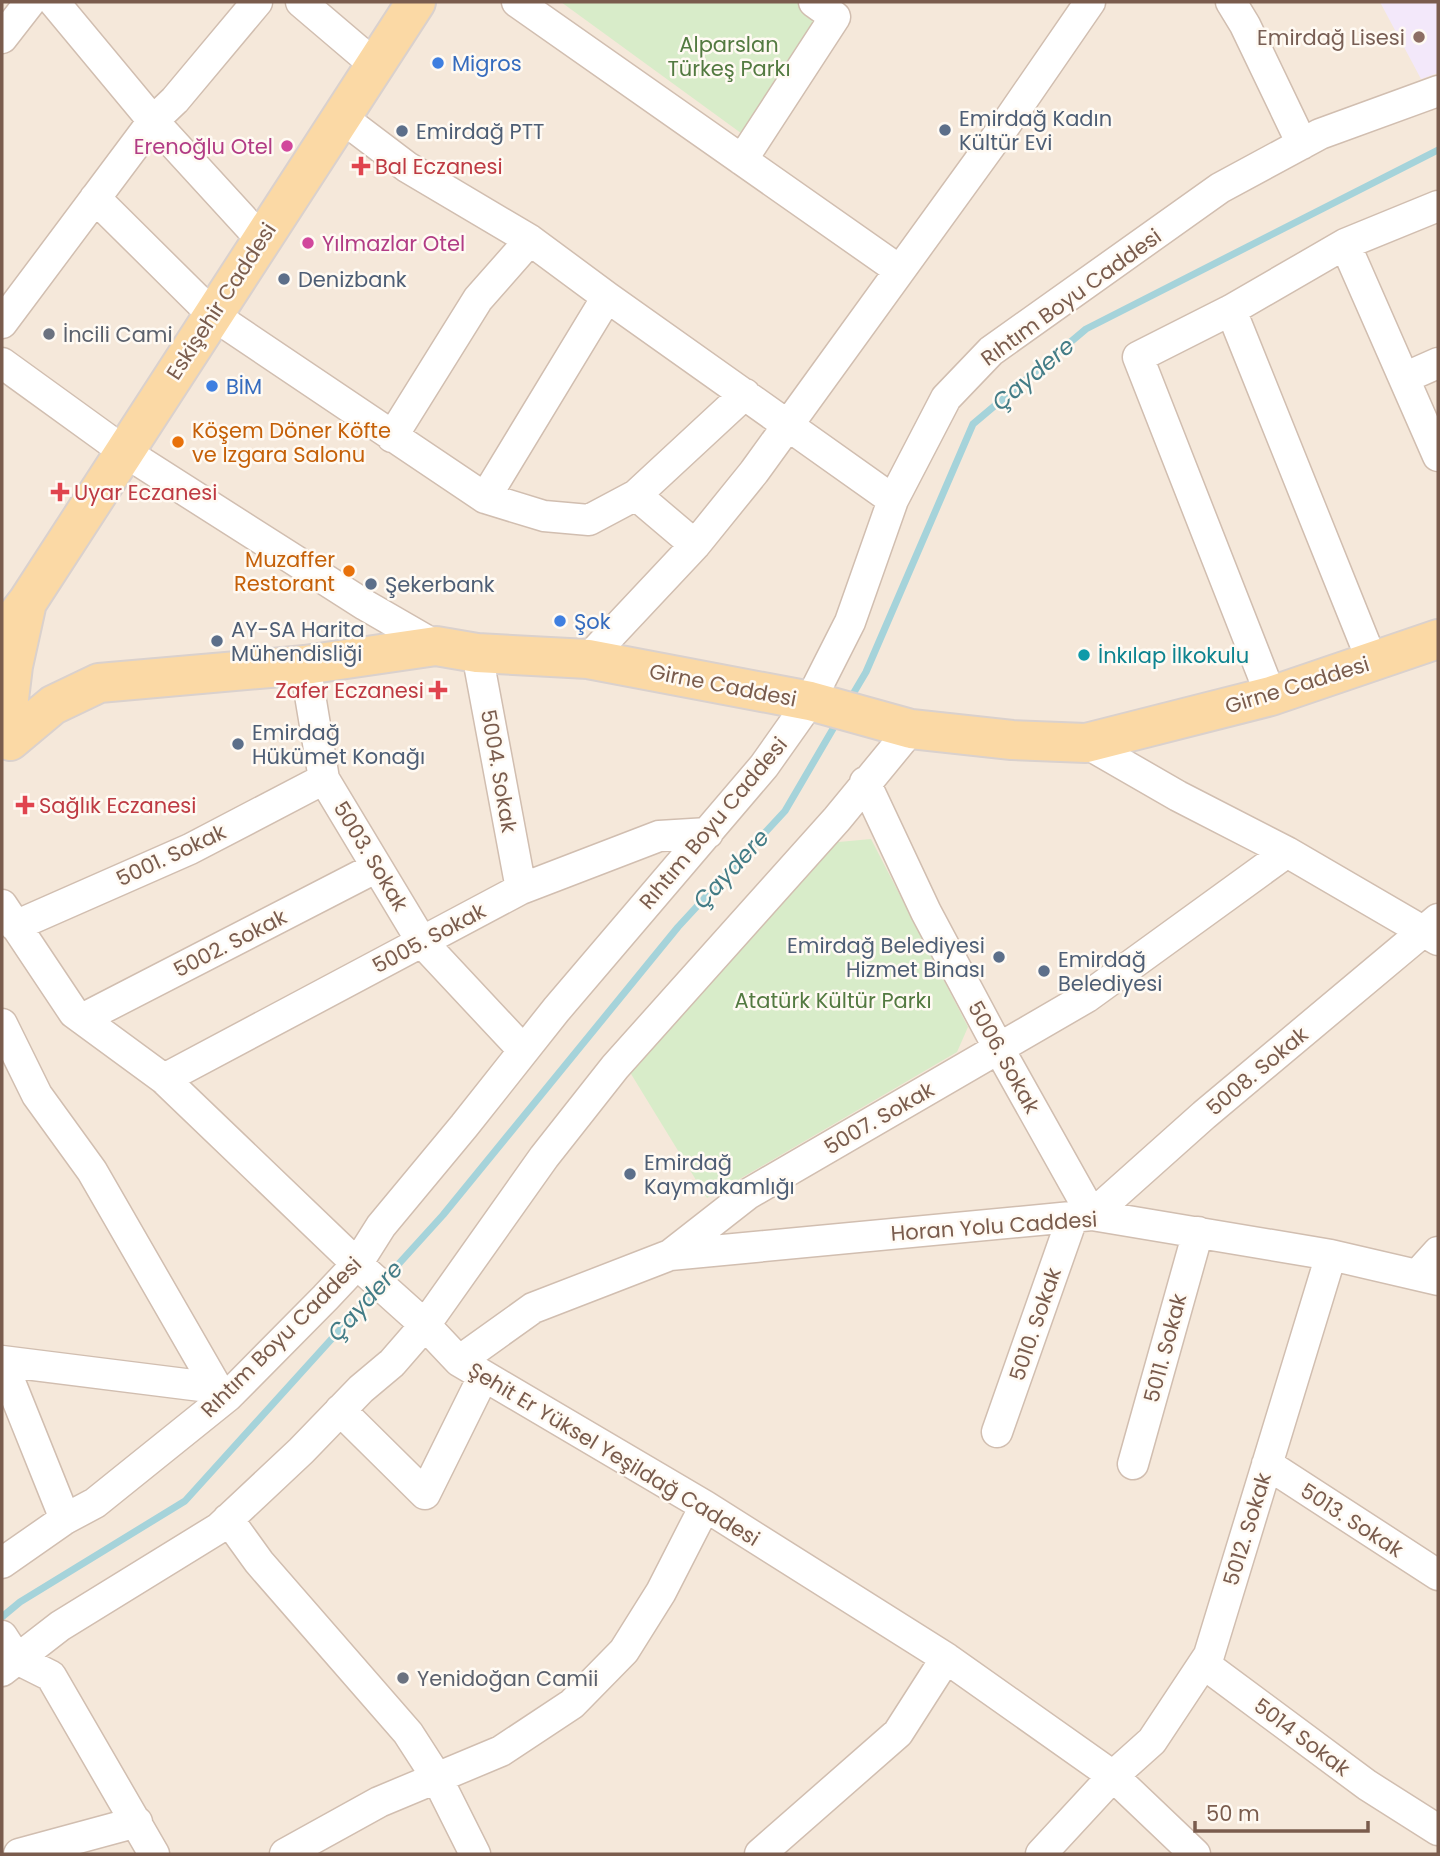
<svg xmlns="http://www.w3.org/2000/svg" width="1440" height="1856" viewBox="0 0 1440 1856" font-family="Poppins,sans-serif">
  <rect width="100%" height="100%" fill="#fdf6ec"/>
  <!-- residential -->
  <path fill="#f5e8da" d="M2 2H1438V1854H2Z"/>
  <!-- education -->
  <path fill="#f3e8fa" d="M1380 2H1438V73L1421 79Z"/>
  <!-- green -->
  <path fill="#d8ecc9" d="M561 2H798L824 20 745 136Z
    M871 839 968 1027 957 1052 707 1198 628 1069 828 843Z"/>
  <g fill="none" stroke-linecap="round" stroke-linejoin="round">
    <!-- stream -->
    <path stroke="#a5d3da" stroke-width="7" d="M850 699 866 672 973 424 1086 329 1438 150
      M385 1279 443 1215 678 927 785 811 837 722
      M2 1617 20 1602 185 1501 375 1291"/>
    <defs>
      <path id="minor" d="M54 2 153 121 261 239
        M301 2 375 65
        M517 2 899 270
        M1231 2 1245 25 1302 144
        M2 38 30 2
        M341 117 407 167 530 240 607 297 893 500
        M742 160 835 17 814 2
        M95 198 213 315 485 498 544 516 589 520 636 495 745 394
        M1345 244 1438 456
        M1231 310 1372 661
        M2 323 153 121 175 100 257 2
        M2 363 125 452 365 605 436 646
        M1404 378 1438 363
        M392 437 478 299 530 240
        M636 495 695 545
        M485 498 607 297
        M477 653 521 889
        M588 659 695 545 754 472 1006 124 1090 2
        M305 665 324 779 422 942 523 1050
        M1271 696 1138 357 1231 310 1345 244 1438 206
        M1086 743 1178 796 1287 852 1438 940
        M865 782 926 912 999 1049 1092 1215 1204 1115 1438 919
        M2 905 74 1013 164 1079 357 1264 425 1325 459 1361 705 1506 946 1658 1113 1776 1195 1854
        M15 926 190 849 324 779
        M82 1019 377 867
        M2 1024 37 1095 92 1171 217 1388 228 1396
        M164 1079 521 889 659 836 708 833
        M670 1255 1092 1215 1331 1255 1438 1280
        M1418 1274 1438 1252
        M2 1361 217 1388
        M459 1361 533 1308 670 1255 748 1194 1087 997 1287 852
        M2 1362 65 1519
        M340 1410 425 1494 483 1377
        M997 1432 1073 1216
        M1133 1464 1198 1232
        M1267 1464 1438 1575
        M228 1519 259 1562 408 1733 437 1778 475 1854
        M2 1563 65 1519 95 1503 228 1396 325 1298 357 1264 381 1226 464 1126 556 1010 764 766 810 701 850 622 893 500 946 398 991 351 1220 188 1320 134 1438 91
        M2 1636 17 1659 51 1676 154 1854
        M1204 1664 1367 1785 1438 1830
        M2 1671 60 1626 219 1528 301 1451 361 1389 392 1363 425 1325 544 1157 615 1067 837 819 911 729
        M19 1854 137 1822
        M285 1854 379 1802 501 1751 572 1704 624 1651 661 1592 705 1506
        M760 1854 898 1733 946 1658
        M1041 1854 1113 1776 1152 1741 1209 1655 1331 1255"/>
      <path id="major" d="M2 635 28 601 416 2
        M8 707 13 666 26 607
        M10 741 53 705 99 683 305 665 436 646 477 653 588 659 810 701 911 729 1012 740 1086 743 1271 696 1438 639"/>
    </defs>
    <!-- minor casing -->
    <use href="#minor" stroke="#d1beb0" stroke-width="33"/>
    <!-- major casing -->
    <use href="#major" stroke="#dad1cd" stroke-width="42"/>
    <!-- minor -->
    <use href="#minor" stroke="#fff" stroke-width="30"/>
    <!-- major -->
    <use href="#major" stroke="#fbd9a5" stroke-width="38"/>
  </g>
  <!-- markers -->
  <circle fill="#8d6e63" stroke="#fffaf3" stroke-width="2.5" cx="1419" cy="37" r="7"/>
  <g fill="#3f7fe0" stroke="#fffaf3" stroke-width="2.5">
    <circle cx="438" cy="63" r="7"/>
    <circle cx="212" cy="386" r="7"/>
    <circle cx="560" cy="621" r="7"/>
  </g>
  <g fill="#5c6f8a" stroke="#fffaf3" stroke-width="2.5">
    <circle cx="945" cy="130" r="7"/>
    <circle cx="402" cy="131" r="7"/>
    <circle cx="284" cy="279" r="7"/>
    <circle cx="371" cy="584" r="7"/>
    <circle cx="217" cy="641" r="7"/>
    <circle cx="238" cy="744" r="7"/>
    <circle cx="999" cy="957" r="7"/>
    <circle cx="1044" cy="971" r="7"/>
    <circle cx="630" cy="1174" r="7"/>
  </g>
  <g fill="#d1479c" stroke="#fffaf3" stroke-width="2.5">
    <circle cx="287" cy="146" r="7"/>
    <circle cx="308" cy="243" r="7"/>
  </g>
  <g fill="#e0444e" stroke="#fffaf3" stroke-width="2.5">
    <path d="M357.5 155.5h7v7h7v7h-7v7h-7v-7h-7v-7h7z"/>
    <path d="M56.5 481.5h7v7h7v7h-7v7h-7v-7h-7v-7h7z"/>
    <path d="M434.5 679.5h7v7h7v7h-7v7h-7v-7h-7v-7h7z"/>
    <path d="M21.5 794.5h7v7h7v7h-7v7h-7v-7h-7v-7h7z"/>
  </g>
  <g fill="#6b7280" stroke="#fffaf3" stroke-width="2.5">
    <circle cx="49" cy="334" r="7"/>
    <circle cx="403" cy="1678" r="7"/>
  </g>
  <g fill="#e8710a" stroke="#fffaf3" stroke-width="2.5">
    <circle cx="178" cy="442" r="7"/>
    <circle cx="349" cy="571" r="7"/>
  </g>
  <circle fill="#0f9aa8" stroke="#fffaf3" stroke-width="2.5" cx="1084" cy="655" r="7"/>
  <g text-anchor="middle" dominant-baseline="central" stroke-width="5" stroke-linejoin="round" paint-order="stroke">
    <!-- education labels -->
    <g font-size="21" fill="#785e54" stroke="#fffaf3" text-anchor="end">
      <text x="1405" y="37">Emirdağ Lisesi</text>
    </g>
    <!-- park labels -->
    <g font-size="21" fill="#537a41" stroke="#fffaf3">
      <text x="729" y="44">Alparslan<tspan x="729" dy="24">Türkeş Parkı</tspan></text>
      <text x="833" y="1000">Atatürk Kültür Parkı</text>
    </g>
    <!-- shop labels -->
    <g font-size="21" fill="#366cbe" stroke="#fffaf3" text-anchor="start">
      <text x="452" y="63">Migros</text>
      <text x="226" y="386">BİM</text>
      <text x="574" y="621">Şok</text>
    </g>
    <!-- service labels -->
    <g font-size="21" fill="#4e5e75" stroke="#fffaf3" text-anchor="start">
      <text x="959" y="118">Emirdağ Kadın<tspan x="959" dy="24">Kültür Evi</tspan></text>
      <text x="416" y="131">Emirdağ PTT</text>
      <text x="298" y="279">Denizbank</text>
      <text x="385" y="584">Şekerbank</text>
      <text x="231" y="629">AY-SA Harita<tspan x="231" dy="24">Mühendisliği</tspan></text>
      <text x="252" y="732">Emirdağ<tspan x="252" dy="24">Hükümet Konağı</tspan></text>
      <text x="985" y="945" text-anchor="end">Emirdağ Belediyesi<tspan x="985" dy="24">Hizmet Binası</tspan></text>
      <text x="1058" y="959">Emirdağ<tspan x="1058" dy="24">Belediyesi</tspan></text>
      <text x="644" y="1162">Emirdağ<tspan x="644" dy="24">Kaymakamlığı</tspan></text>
    </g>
    <!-- hotel labels -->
    <g font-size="21" fill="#b23c85" stroke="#fffaf3" text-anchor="end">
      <text x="273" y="146">Erenoğlu Otel</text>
      <text x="322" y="243" text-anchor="start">Yılmazlar Otel</text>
    </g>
    <!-- health labels -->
    <g font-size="21" fill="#be3a42" stroke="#fffaf3" text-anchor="start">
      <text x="375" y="166">Bal Eczanesi</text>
      <text x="74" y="492">Uyar Eczanesi</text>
      <text x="424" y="690" text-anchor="end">Zafer Eczanesi</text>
      <text x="39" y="805">Sağlık Eczanesi</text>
    </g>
    <!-- street labels -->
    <g font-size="21" fill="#7a5c4d" stroke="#fffaf3">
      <text transform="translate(1071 297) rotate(-36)">Rıhtım Boyu Caddesi</text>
      <text transform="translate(221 301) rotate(-57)">Eskişehir Caddesi</text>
      <text transform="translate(723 685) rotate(11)">Girne Caddesi</text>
      <text transform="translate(1297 685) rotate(-17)">Girne Caddesi</text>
      <text transform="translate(499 771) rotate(80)">5004. Sokak</text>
      <text transform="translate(713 823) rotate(-50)">Rıhtım Boyu Caddesi</text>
      <text transform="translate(171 855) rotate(-25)">5001. Sokak</text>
      <text transform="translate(371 856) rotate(59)">5003. Sokak</text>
      <text transform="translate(429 938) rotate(-28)">5005. Sokak</text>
      <text transform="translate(230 943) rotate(-27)">5002. Sokak</text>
      <text transform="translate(1004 1057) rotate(61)">5006. Sokak</text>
      <text transform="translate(1257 1071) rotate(-40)">5008. Sokak</text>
      <text transform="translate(879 1118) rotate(-30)">5007. Sokak</text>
      <text transform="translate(994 1226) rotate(-4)">Horan Yolu Caddesi</text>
      <text transform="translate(1035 1324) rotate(-71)">5010. Sokak</text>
      <text transform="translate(281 1337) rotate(-45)">Rıhtım Boyu Caddesi</text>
      <text transform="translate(1165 1348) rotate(-75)">5011. Sokak</text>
      <text transform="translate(614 1454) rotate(31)">Şehit Er Yüksel Yeşildağ Caddesi</text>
      <text transform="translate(1352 1520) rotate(33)">5013. Sokak</text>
      <text transform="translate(1247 1529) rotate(-73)">5012. Sokak</text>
      <text transform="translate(1302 1737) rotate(37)">5014 Sokak</text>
    </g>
    <!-- worship labels -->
    <g font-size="21" fill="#5b616d" stroke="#fffaf3" text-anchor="start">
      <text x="63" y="334">İncili Cami</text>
      <text x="417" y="1678">Yenidoğan Camii</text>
    </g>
    <!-- food labels -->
    <g font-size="21" fill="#c56008" stroke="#fffaf3" text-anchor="start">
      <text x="192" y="430">Köşem Döner Köfte<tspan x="192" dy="24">ve Izgara Salonu</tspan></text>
      <text x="335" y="559" text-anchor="end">Muzaffer<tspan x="335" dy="24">Restorant</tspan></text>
    </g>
    <!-- culture labels -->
    <g font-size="21" fill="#0d838f" stroke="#fffaf3" text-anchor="start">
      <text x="1098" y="655">İnkılap İlkokulu</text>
    </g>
    <!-- water labels -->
    <g font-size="23" font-style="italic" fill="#437c86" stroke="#fffaf3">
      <text transform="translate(1033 374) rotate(-40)">Çaydere</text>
      <text transform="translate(731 869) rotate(-47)">Çaydere</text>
      <text transform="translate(365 1301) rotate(-48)">Çaydere</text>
    </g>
  </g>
  <!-- border -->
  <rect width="1440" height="1856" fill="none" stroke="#7a5c4d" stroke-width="7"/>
  <!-- scale -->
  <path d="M1195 1821v10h173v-10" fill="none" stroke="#7a5c4d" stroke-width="3.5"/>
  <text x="1206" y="1821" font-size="21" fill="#7a5c4d" stroke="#fffaf3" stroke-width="5" paint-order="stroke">50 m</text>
</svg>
